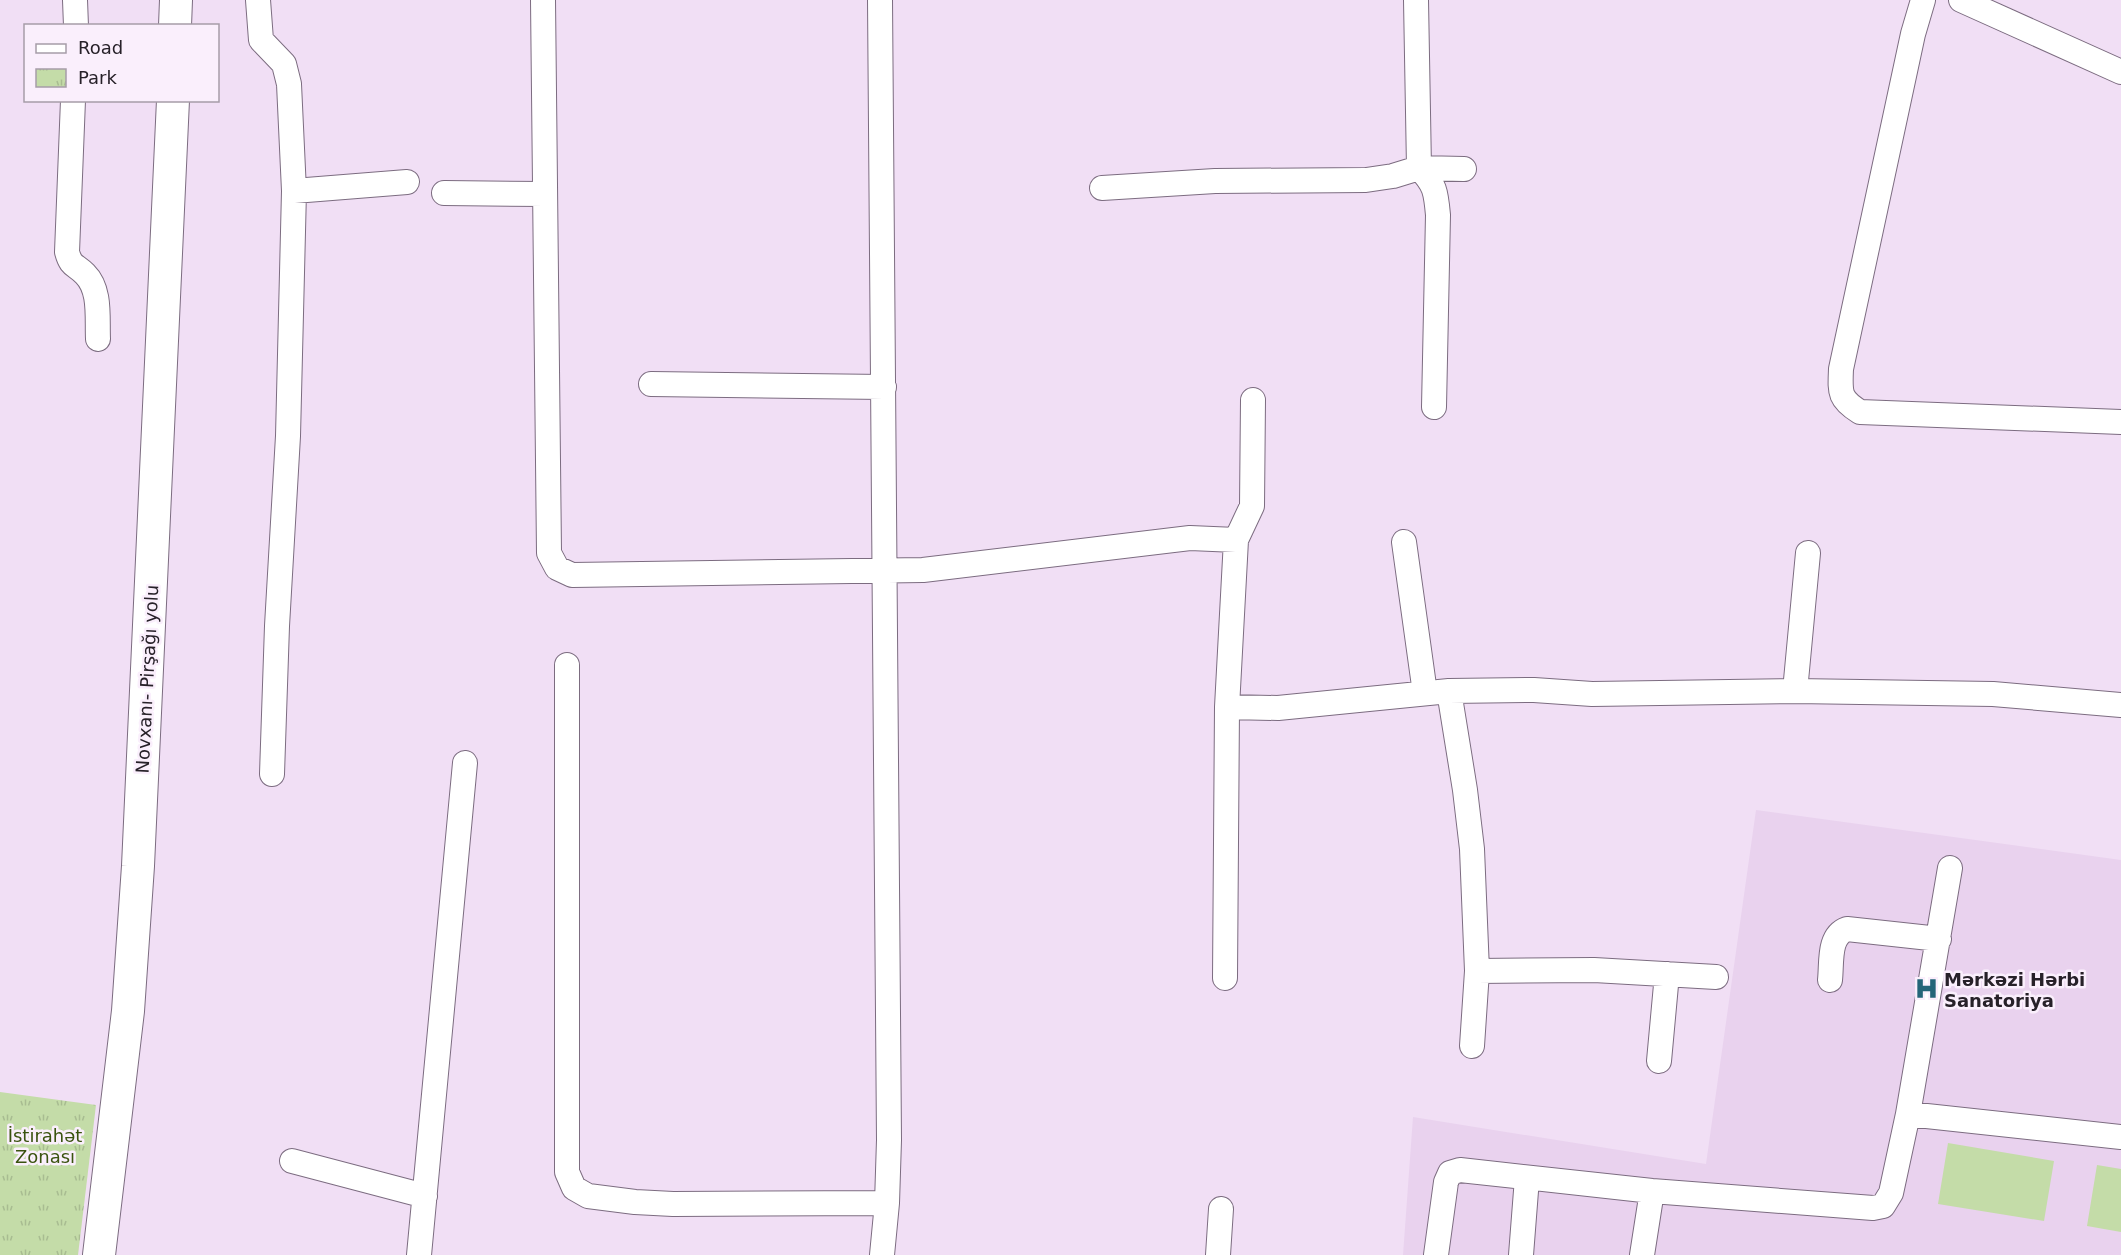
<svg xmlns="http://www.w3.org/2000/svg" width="2121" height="1255" viewBox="0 0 2121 1255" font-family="'DejaVu Sans',sans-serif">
  <defs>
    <pattern id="park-tufts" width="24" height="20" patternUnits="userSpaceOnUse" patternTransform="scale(1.5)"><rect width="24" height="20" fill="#c4dca8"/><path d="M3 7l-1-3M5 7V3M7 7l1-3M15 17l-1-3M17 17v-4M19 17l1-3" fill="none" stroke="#a8bc91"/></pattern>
  </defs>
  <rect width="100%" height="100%" fill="#f1dff5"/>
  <!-- built -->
  <path fill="#e9d2ee" d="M1756 810 2121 860V1255H1403L1413 1117 1706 1164Z"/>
  <!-- park -->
  <path fill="url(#park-tufts)" d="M0 1092 96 1105 78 1255H0Z"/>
  <!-- pitch -->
  <path fill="#c4dca8" d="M1948 1143 2054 1161 2044 1221 1938 1204Z
    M2097 1165 2121 1169V1232L2087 1226Z"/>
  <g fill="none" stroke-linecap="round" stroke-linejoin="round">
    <defs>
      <path id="minor" d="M75 0 76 26
        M258 0 261 40 284 64 289 84 294 191 288 436 277 626 272 774
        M543 0 549 553 557 568 572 575 923 570 1190 538 1236 540
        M880 0 889 1140 887 1203 882 1255
        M1416 0 1419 168C1435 184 1436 192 1438 215L1434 407
        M1923 0 1913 34 1841 369C1840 393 1839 399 1860 412L2121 422
        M1961 0 2121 72
        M73 100 67 252C71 267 75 264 85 274 101 290 97 317 98 339
        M1102 188 1215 181 1366 180 1393 176 1419 168 1464 169
        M294 191 407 182
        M444 193 545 194
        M651 384 884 387
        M1404 542 1425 693
        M567 665V1172L574 1188 588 1196 635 1202 673 1204 887 1203
        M1449 691 1465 790 1472 849 1477 971 1594 970 1716 977
        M1795 691 1808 553
        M1227 707 1278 708 1449 691 1534 690 1592 694 1795 691 1993 694 2121 705
        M1225 978 1227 707 1236 540 1252 506 1253 400
        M1830 980C1832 962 1828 936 1847 929L1939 939
        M1472 1046 1477 971
        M1659 1061 1667 974
        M1908 1114 2121 1137
        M292 1161 425 1196
        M419 1255 465 763
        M1218 1255 1221 1209
        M1436 1255 1446 1182 1450 1173 1460 1170 1652 1191 1873 1208 1883 1206 1891 1193 1908 1114 1950 868
        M1521 1255 1527 1178
        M1642 1255 1652 1191"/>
      <path id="major" d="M175 26 176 0
        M99 1255 128 1011 138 866 173 100"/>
    </defs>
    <!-- minor casing -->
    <use href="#minor" stroke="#7c6c80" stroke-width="26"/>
    <!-- major casing -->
    <use href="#major" stroke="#7c6c80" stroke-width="34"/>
    <!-- minor -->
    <use href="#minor" stroke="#fff" stroke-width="24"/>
    <!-- major -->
    <use href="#major" stroke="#fff" stroke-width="32"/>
  </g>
  <!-- icons -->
  <defs>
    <symbol id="hospital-bare" viewBox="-9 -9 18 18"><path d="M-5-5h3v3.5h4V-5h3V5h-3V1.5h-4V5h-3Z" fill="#246579" stroke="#faeffc" stroke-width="2.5" paint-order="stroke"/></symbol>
  </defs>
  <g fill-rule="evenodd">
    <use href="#hospital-bare" x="1910" y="972" width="33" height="33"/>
  </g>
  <g text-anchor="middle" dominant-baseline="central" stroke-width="5" stroke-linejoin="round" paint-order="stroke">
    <!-- street labels -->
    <g font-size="18" fill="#272129" stroke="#faeffc">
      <text transform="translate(147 679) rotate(-87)">Novxanı- Pirşağı yolu</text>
    </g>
    <!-- poi labels -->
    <g font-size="18" font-weight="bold" fill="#272129" stroke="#faeffc" text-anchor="start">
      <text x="1944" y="979">Mərkəzi Hərbi<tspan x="1944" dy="21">Sanatoriya</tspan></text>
    </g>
    <!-- park labels -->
    <g font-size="18" fill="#3a530f" stroke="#faeffc">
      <text x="45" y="1135">İstirahət<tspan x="45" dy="21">Zonası</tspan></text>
    </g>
  </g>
  <!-- legend -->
  <rect x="24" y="24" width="195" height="78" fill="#faeffc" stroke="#a69da8" stroke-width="1.5"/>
  <rect x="36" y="44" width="30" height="9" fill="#ffffff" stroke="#a69da8" stroke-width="1.5"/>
  <text x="78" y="54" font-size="18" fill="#272129">Road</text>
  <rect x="36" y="69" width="30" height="18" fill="url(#park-tufts)" stroke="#a69da8" stroke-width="1.5"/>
  <text x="78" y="84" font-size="18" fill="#272129">Park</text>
</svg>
